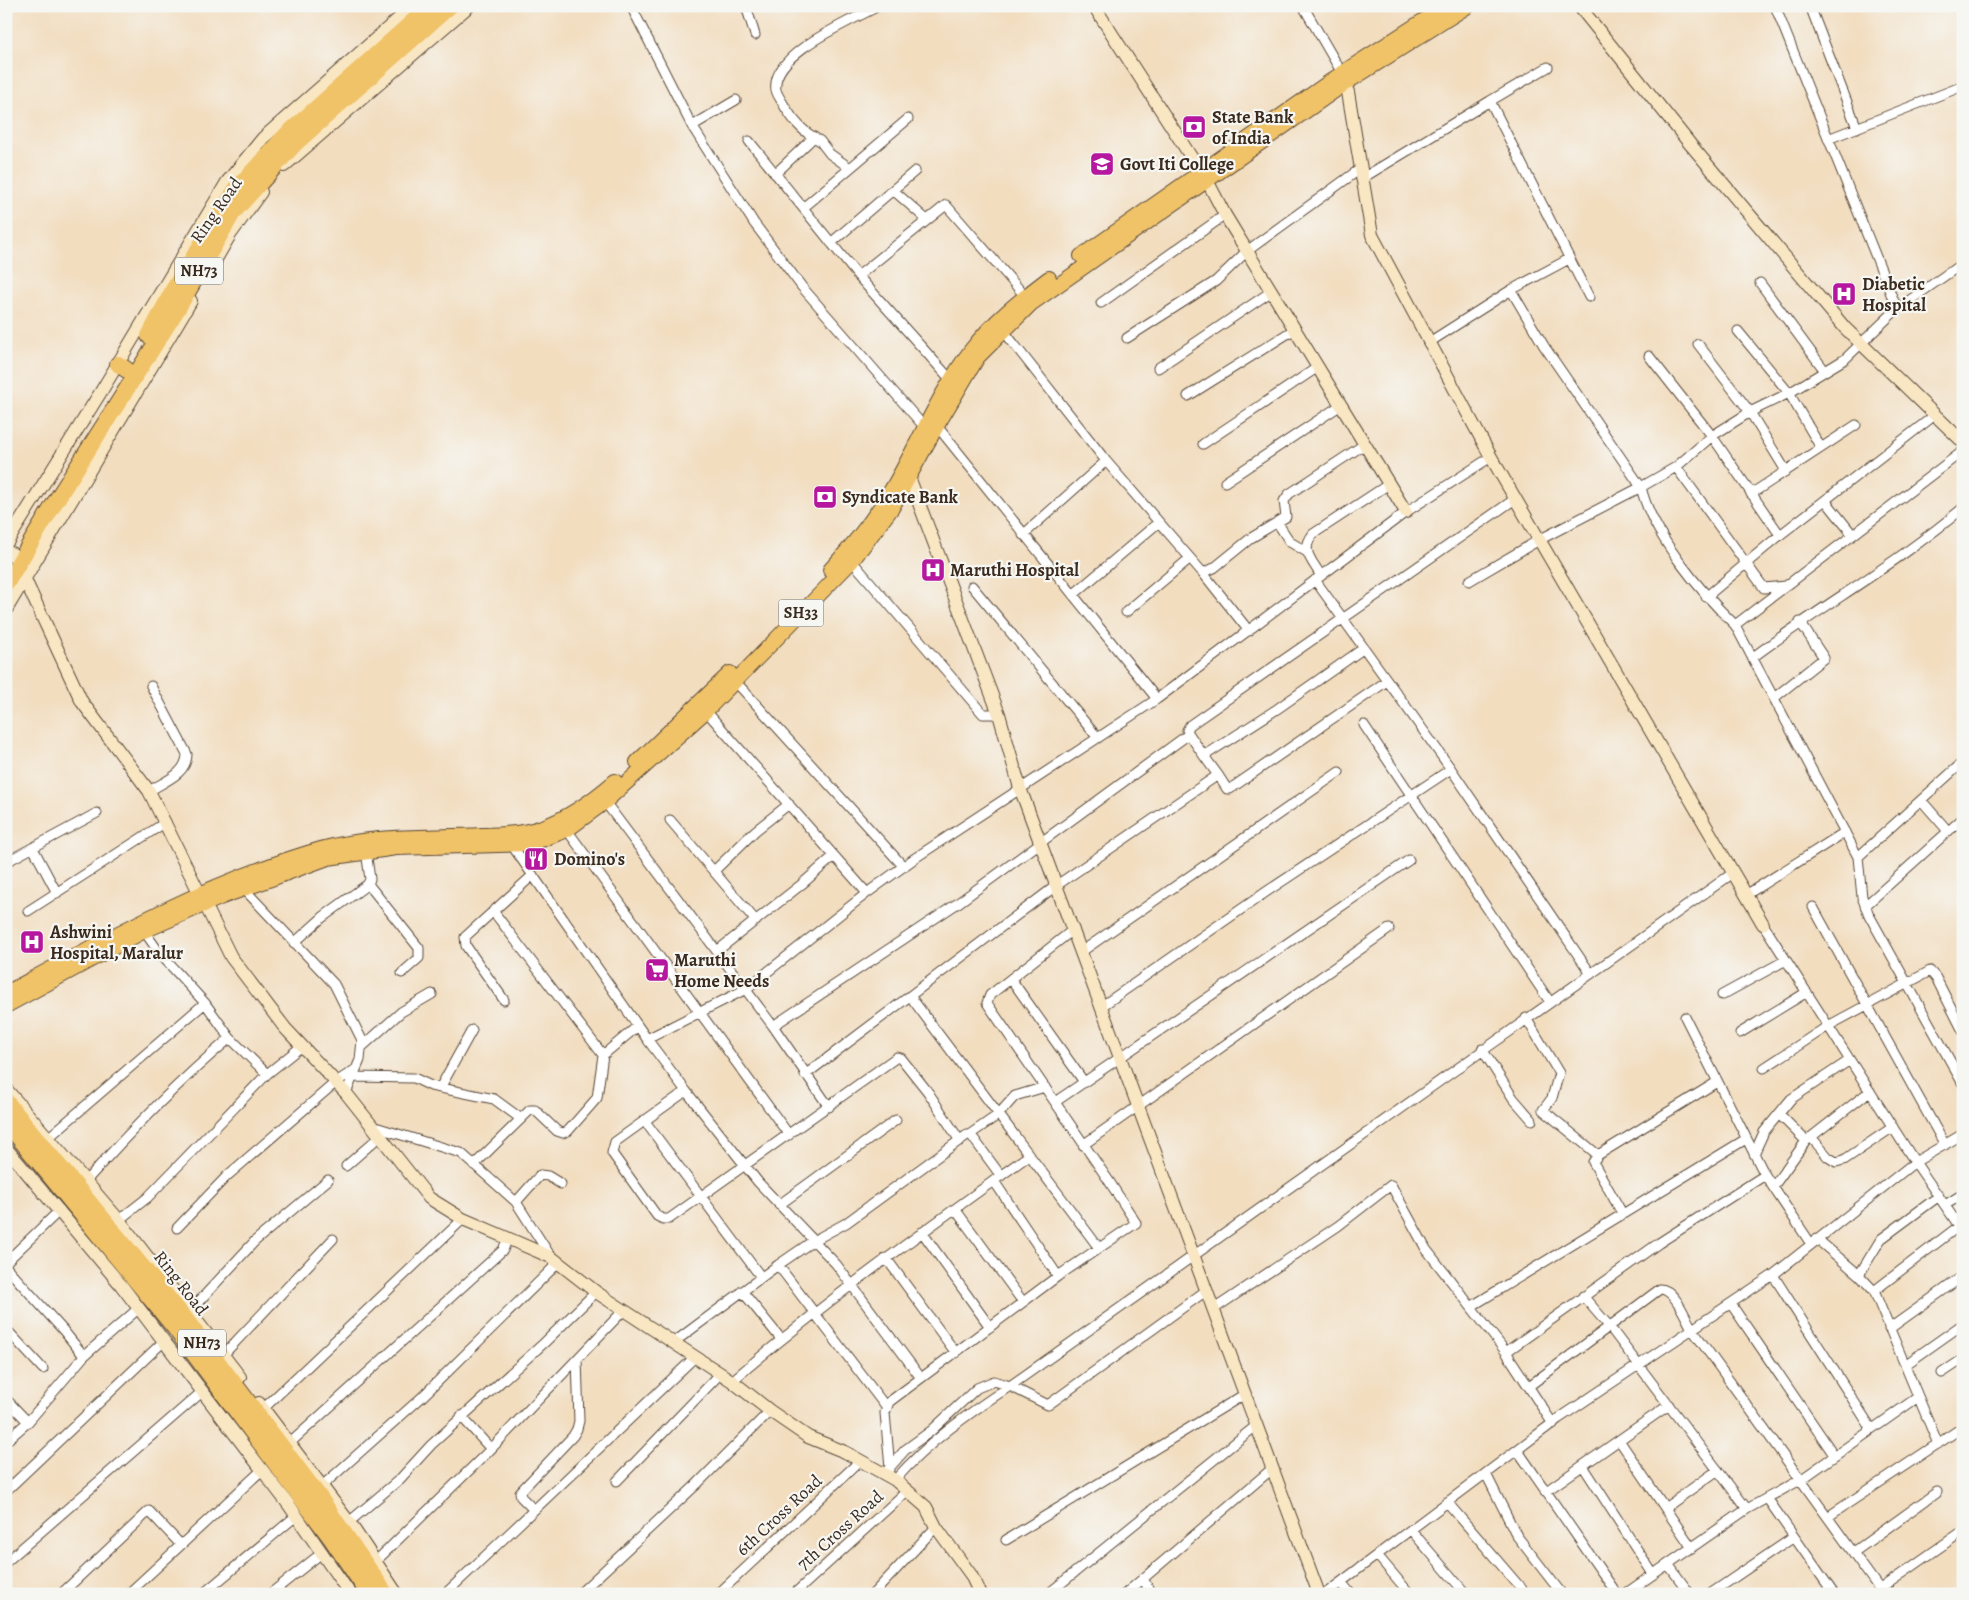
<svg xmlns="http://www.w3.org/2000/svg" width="1969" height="1600" viewBox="0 0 1969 1600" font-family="Alegreya,serif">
  <rect width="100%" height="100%" fill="#f6f6f2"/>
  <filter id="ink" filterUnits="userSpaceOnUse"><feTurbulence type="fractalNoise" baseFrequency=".02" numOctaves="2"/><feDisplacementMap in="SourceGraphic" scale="10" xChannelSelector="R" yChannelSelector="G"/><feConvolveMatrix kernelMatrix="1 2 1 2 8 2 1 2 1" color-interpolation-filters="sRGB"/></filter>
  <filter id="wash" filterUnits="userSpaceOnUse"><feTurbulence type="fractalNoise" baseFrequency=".0096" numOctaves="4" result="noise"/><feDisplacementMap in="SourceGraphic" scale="20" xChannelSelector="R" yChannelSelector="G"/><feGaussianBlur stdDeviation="1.12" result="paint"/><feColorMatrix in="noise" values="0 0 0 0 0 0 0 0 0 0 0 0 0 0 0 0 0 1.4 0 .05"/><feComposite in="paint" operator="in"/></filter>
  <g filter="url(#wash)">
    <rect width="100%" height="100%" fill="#f2ddbf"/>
  </g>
  <g filter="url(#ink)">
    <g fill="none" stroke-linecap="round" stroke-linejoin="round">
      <defs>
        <path id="street" d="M631 6 692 126 736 100
          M746 6 755 35
          M1303 6 1342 73
          M1775 6 1897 309
          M1810 6 1857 128
          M1490 101 1548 67
          M692 126 754 223 802 287 927 430
          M814 137 820 141 830 154 850 168
          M1828 139 1963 86
          M749 141 858 276 951 380
          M775 174 814 137C801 131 792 118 785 107 782 101 777 95 776 90 770 53 852 21 878 6
          M1361 179 1490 101 1589 297
          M893 190 927 220
          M803 208 908 119
          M831 243 915 171
          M1569 259 1511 290 1544 346 1641 487C1652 535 1701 592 1735 625L1858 857 1862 897 1869 915 1963 1084
          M858 276 946 205 1025 296
          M1760 283 1825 371
          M1101 303 1225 215
          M1003 330 1106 461 1203 573 1249 631
          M1738 331 1789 393 1821 448
          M1127 338 1216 281 1247 251 1360 169
          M1428 343 1511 290
          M1698 344 1750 412 1786 471
          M1649 356 1712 436 1780 535
          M1158 368 1272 291
          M1188 396 1295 329
          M937 426 1157 699
          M1203 444 1318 367
          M1676 467 1764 588 1786 586
          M1225 482 1341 405
          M1751 494 1856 425
          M1825 500 1853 535
          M1277 522 1290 542 1307 552
          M1023 535 1106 461
          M852 561 983 714H999
          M1203 573 1214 568 1251 538 1286 517 1284 501 1289 494 1365 444
          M1321 576C1312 560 1300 551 1313 534L1389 484
          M1315 580 1451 769 1591 974
          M1469 581 1539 540 1641 487 1676 467 1712 436 1750 412 1789 393 1845 359 1897 309 1963 263
          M972 586 1098 738
          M1073 595 1159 522
          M1706 597 1780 535 1935 415
          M1126 612 1189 559
          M1735 625 1963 451
          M1752 658C1821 606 1897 564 1963 508
          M735 681 904 867
          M1774 698 1824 658 1800 622
          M706 711 867 893
          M1364 725 1550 1002
          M1189 734 1187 730 1190 725 1515 499
          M1204 756 1218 775
          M149 791C165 781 187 774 187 754L151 686
          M1921 800 1948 831
          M605 802 773 1026 829 1107
          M670 820 756 921
          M567 830 789 1135
          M511 844 647 1039 686 1091 758 1182 836 1264 921 1378
          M33 848 57 893
          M1858 857 1963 762
          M6 862 97 813
          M714 871 755 831 789 804
          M368 884 419 948V958L402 973
          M244 889 334 984 362 1040 360 1060 346 1093
          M1746 895 1845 832
          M1865 906 1963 818
          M1813 907 1945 1145
          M28 911 166 822
          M493 911 603 1055
          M1763 924 1915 1162 1959 1226 1963 1240
          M144 931 161 955 205 1003 230 1038 267 1074
          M294 943 323 917 368 884 370 879 366 851
          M717 951 802 884 834 856
          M1081 952 1339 772
          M1011 979 1084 1082
          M1722 995 1786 960
          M910 996 1099 1248
          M504 1000 466 946 465 937 533 875
          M1102 1006 1266 892 1451 769
          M1685 1017 1765 1175
          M1526 1018 1559 1073 1552 1098 1543 1110 1598 1155
          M773 1026 958 903 1189 734 1204 756 1277 709 1364 648
          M1740 1033 1807 992
          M647 1039 746 989 867 893 915 858 1157 699 1406 512 1491 457
          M362 1047 401 1012 432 994
          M1482 1049 1513 1098 1532 1120
          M1764 1068 1828 1026 1930 971 1936 978 1963 1031
          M805 1075 1057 885 1218 775 1227 789H1230L1387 681
          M353 1077 414 1078 431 1086 494 1099 520 1118
          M440 1088 472 1030
          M686 1091 615 1142 612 1153 657 1216 663 1219H669L897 1057 901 1058 928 1092 960 1141
          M1055 1102 1409 860
          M1779 1114 1806 1141
          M644 1120 761 1277
          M372 1126 461 1153 516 1202 551 1257
          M969 1135 998 1115 1015 1096 1045 1087
          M1811 1137 1828 1157 1836 1162 1844 1160 1893 1127
          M48 1138 205 1003
          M1083 1145 1389 929
          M1754 1154 1764 1132 1791 1099 1850 1060
          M474 1165 530 1110H535L557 1131 563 1133 568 1131 597 1098 603 1055 638 1026
          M346 1166 380 1136
          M994 1181 1058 1276
          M85 1182C131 1130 177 1083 230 1038
          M1773 1187 1806 1141 1870 1091
          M516 1202 540 1175 548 1176 561 1184
          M779 1205 896 1120
          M1945 1205 1963 1194
          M955 1209 1023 1302
          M1622 1213 1593 1162 1598 1155 1717 1082
          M115 1223 147 1198 267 1074 302 1046
          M177 1228 227 1176 336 1082 356 1069
          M922 1232 990 1327
          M1817 1239 1859 1275 1874 1291 1938 1444
          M886 1258 956 1353
          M6 1262 60 1210
          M778 1265 886 1407
          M6 1267 63 1330 84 1356
          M1773 1275 1871 1428
          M1859 1275 1881 1239 1939 1196
          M742 1291 781 1339
          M1874 1291 1959 1226
          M1583 1296 1609 1326 1747 1509 1802 1479 1918 1397
          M1731 1304 1834 1455
          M1472 1306 1746 1139
          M1214 1309 1338 1226 1391 1185 1426 1249 1506 1352 1553 1424
          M190 1311 255 1241 328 1180
          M6 1329 43 1369
          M1889 1329 1963 1276
          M673 1343 778 1265 813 1241 846 1223 967 1135H971L1001 1176
          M1506 1352 1659 1243 1765 1175 1811 1244
          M223 1355 333 1239
          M1905 1365 1963 1324
          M1942 1373 1963 1359
          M732 1381C826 1300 927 1229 1028 1156
          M1529 1386 1660 1289C1675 1289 1685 1317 1692 1329L1883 1594
          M6 1399 28 1422
          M263 1409 463 1219
          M1619 1440 1692 1548
          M6 1441 28 1422 84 1356 139 1308
          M290 1443 503 1250 507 1240
          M491 1449 624 1310
          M1518 1451 1617 1594
          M1583 1466 1653 1574
          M890 1468 885 1413 889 1402 1058 1276 1136 1223 1109 1181 987 1003 990 995 1074 929
          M885 1473 905 1450 931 1431 977 1388 994 1381 1010 1386 1733 873
          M1486 1474 1517 1536 1562 1594
          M895 1480C927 1443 969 1413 1010 1386L1048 1405 1207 1290
          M617 1481 720 1374
          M322 1486 422 1397 558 1263
          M6 1491 164 1341
          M1545 1492 1669 1405
          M1767 1498 1834 1594
          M1447 1502 1526 1594
          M1665 1508 1718 1470
          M534 1510 695 1357
          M1829 1516 1963 1427
          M349 1522 400 1479 431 1445 544 1343 596 1292
          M1411 1530 1466 1594
          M1006 1540 1245 1394
          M1854 1552 1937 1492
          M1377 1555 1410 1594
          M6 1562 203 1391
          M373 1564 491 1449 461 1416
          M1668 1564 1690 1594
          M1143 1578 1151 1594
          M1341 1582 1351 1594
          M1880 1589 1963 1531
          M61 1594 149 1511 181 1545
          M128 1594 262 1470
          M203 1594 296 1516
          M270 1594 323 1552
          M445 1594 534 1510 521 1497 520 1492 573 1436 577 1429 579 1421 577 1359
          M579 1594 695 1486 770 1411
          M718 1594 861 1460
          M794 1594 907 1491
          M873 1594 936 1527
          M1048 1594 1257 1425
          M1125 1594 1273 1468
          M1325 1594 1558 1419 1773 1275 1915 1162 1963 1134
          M1625 1594 1747 1509
          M1710 1594 1794 1537"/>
        <path id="secondary" d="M1094 6 1211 188 1225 215 1406 512
          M1579 6 1690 144 1845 328 1963 442
          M1342 76 1348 92 1372 235 1491 457 1763 924
          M284 166 469 6
          M205 278 230 235 261 192
          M905 471 909 477 999 714 1020 788 1319 1594
          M6 544 102 390 227 182 263 138 413 6
          M6 551 13 554 82 702 149 791 231 957 285 1028 346 1093 429 1198 463 1219 551 1257 596 1292 732 1381 770 1411 808 1437 845 1452 895 1480 926 1507 936 1527 971 1575 980 1594
          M6 610 191 301
          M6 1089 119 1220 240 1377
          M6 1148 121 1285 289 1505 350 1594
          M259 1403 349 1522 397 1594"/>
        <path id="primary" d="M1081 256 1342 73 1446 6
          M830 570C852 546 873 520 890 492 918 445 938 394 971 350 992 322 1021 299 1049 278
          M637 762 730 673
          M6 993C107 938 210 881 321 849 374 834 428 838 482 835 502 834 523 834 542 827 569 818 593 800 615 781
          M6 1006 144 931 222 897 328 858 396 848 531 844 567 830 605 802 706 711 852 561 892 508 937 426 978 357 1031 304 1346 83 1468 6"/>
        <path id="highway" d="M149 336 175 286 236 189 286 135 430 6
          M118 364 127 370
          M6 584 59 496 177 310 233 213 296 143 450 6
          M6 1101 184 1317 316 1492 386 1594
          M6 1122 174 1327 331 1538 369 1594"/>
      </defs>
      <!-- street casing -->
      <use href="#street" stroke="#564536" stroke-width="11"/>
      <!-- secondary casing -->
      <use href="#secondary" stroke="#564536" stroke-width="14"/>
      <!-- primary casing -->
      <use href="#primary" stroke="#564536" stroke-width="16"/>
      <!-- highway casing -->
      <use href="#highway" stroke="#564536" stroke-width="18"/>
      <!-- street -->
      <use href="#street" stroke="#fff" stroke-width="9"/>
      <!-- secondary -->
      <use href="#secondary" stroke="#f9e7c3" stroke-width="12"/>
      <!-- primary -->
      <use href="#primary" stroke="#f0c369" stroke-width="14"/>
      <!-- highway -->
      <use href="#highway" stroke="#f0c369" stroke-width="16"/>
    </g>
  </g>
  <!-- icons -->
  <defs>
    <symbol id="bank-square" viewBox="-11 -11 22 22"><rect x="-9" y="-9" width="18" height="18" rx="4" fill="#b5179e" stroke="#f6f6f2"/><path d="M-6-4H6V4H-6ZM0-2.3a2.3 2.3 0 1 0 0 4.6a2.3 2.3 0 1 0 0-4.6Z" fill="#fff"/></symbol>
    <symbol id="university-square" viewBox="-11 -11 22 22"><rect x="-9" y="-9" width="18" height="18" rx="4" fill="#b5179e" stroke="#f6f6f2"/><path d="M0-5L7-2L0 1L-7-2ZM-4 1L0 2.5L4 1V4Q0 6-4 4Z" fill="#fff"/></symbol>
    <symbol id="hospital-square" viewBox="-11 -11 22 22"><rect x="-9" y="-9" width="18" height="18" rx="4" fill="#b5179e" stroke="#f6f6f2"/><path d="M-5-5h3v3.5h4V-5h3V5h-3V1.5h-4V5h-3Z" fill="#fff"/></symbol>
    <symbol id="restaurant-square" viewBox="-11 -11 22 22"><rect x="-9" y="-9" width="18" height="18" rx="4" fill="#b5179e" stroke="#f6f6f2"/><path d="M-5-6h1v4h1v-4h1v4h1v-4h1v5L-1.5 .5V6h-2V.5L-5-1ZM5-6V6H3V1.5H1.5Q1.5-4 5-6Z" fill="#fff"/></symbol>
    <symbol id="supermarket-square" viewBox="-11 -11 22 22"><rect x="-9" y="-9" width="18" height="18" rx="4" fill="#b5179e" stroke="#f6f6f2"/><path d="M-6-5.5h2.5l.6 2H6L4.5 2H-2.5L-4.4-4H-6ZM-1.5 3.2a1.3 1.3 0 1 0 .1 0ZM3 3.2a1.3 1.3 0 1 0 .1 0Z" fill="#fff"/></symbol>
  </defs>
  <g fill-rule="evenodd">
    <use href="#bank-square" x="1180" y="113" width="28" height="28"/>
    <use href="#university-square" x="1088" y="150" width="28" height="28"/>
    <use href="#hospital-square" x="1830" y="280" width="28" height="28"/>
    <use href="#bank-square" x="811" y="483" width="28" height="28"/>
    <use href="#hospital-square" x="919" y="556" width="28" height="28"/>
    <use href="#restaurant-square" x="522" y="845" width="28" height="28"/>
    <use href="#hospital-square" x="18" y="928" width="28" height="28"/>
    <use href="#supermarket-square" x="643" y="956" width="28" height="28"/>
  </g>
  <g text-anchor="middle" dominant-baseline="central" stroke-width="4.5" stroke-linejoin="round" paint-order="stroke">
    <!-- shield labels -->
    <g fill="#f6f6f2" stroke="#73675e" stroke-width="1">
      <rect x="175" y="257.5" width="48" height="27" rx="4"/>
      <rect x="778.5" y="599.5" width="45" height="27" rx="4"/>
      <rect x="178" y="1329.5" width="48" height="27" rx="4"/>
    </g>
    <g font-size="16" font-weight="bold" fill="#3b2a1e">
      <text x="199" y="271">NH73</text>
      <text x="801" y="613">SH33</text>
      <text x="202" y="1343">NH73</text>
    </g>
    <!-- poi labels -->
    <g font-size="18" font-weight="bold" fill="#3b2a1e" stroke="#f6f6f2" text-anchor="start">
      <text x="1212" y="117">State Bank<tspan x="1212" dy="21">of India</tspan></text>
      <text x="1120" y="164">Govt Iti College</text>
      <text x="1862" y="284">Diabetic<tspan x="1862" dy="21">Hospital</tspan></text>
      <text x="842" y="497">Syndicate Bank</text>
      <text x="950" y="570">Maruthi Hospital</text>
      <text x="554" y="859">Domino's</text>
      <text x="50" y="932">Ashwini<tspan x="50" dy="21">Hospital, Maralur</tspan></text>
      <text x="674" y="960">Maruthi<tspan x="674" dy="21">Home Needs</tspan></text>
    </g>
    <!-- street labels -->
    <g font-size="18" fill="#3b2a1e" stroke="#f6f6f2">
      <text transform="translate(216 210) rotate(-55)">Ring Road</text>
      <text transform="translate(181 1283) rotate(52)">Ring Road</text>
      <text transform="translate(779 1515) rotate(-43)">6th Cross Road</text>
      <text transform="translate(840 1530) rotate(-42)">7th Cross Road</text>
    </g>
  </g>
  <!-- margin -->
  <rect width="1969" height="1600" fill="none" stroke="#f6f6f2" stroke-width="25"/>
</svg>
